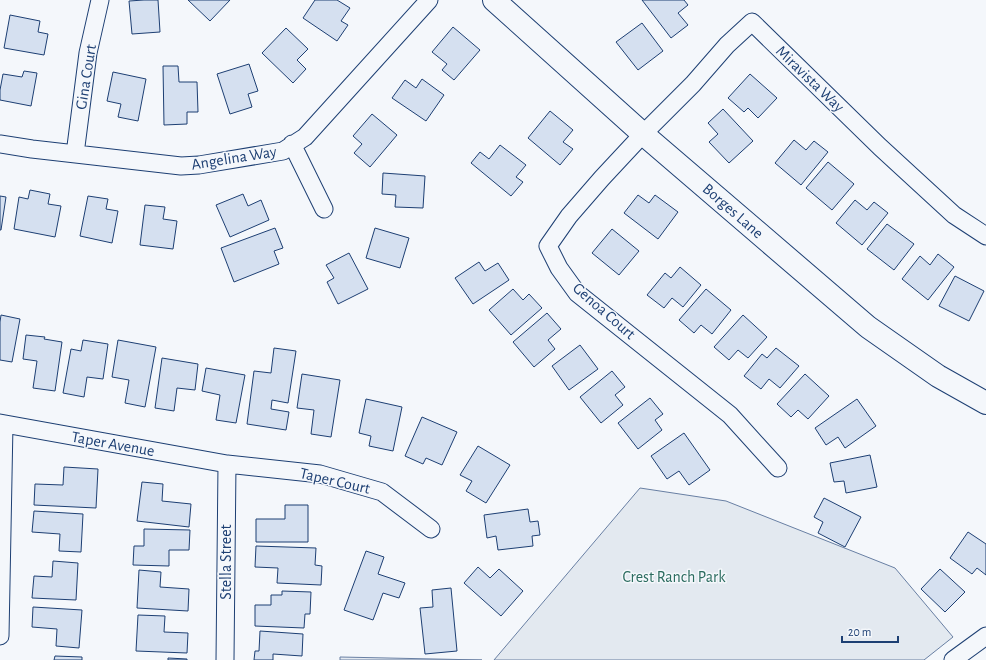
<svg xmlns="http://www.w3.org/2000/svg" width="986" height="660" viewBox="0 0 986 660" font-family="'Alegreya Sans',sans-serif">
  <rect width="100%" height="100%" fill="#f4f7fb"/>
  <!-- green -->
  <path fill="#e3e9f0" stroke="#687fa3" d="M640 488 726 501 895 568 953 637 924 660H494Z
    M340 657 482 660H340Z"/>
  <!-- building -->
  <path fill="#d5e0f0" stroke="#1d3f73" d="M144 0H158L160 32 132 34 129 1Z
    M188 0H230L210 21Z
    M315 0H337L350 8 341 21 348 25 337 41 303 18Z
    M642 0H684L688 5 678 13 688 25 671 38Z
    M10 15 40 21 38 32 48 34 44 55 4 48Z
    M642 23 663 51 638 70 616 42Z
    M453 27 480 50 454 80 442 70 447 64 432 52Z
    M286 28 308 49 297 60 306 69 293 83 262 53Z
    M249 64 258 91 248 94 252 107 230 114 217 74Z
    M163 66H178L179 82H197L198 112H187V124L164 125Z
    M24 71 37 73 31 106 0 100V90L3 74 22 77Z
    M113 72 146 79 138 121 118 117 121 104 107 101Z
    M750 74 777 98 758 118 748 108 744 112 728 98Z
    M422 79 444 95 426 121 392 98 405 80 416 88Z
    M723 109 753 141 729 163 709 142 718 134 708 123Z
    M550 111 573 130 563 142 573 149 560 165 528 138Z
    M372 114 397 135 370 167 354 153 362 144 353 136Z
    M794 140 806 150 814 141 828 152 801 185 775 163Z
    M500 145 526 165 516 177 523 182 511 196 471 163 480 152 489 159Z
    M828 162 854 184 832 210 806 188Z
    M383 173 425 176 423 208 395 207 396 195 382 194Z
    M30 190 50 194 48 204 61 206 55 237 14 229 19 197 28 199Z
    M243 194 248 206 261 200 269 220 230 237 216 205Z
    M638 195 649 203 655 195 678 212 658 239 624 213Z
    M0 196 6 197 1 230H0Z
    M88 196 108 199 106 209 118 211 112 243 80 236Z
    M855 200 867 210 874 202 888 213 862 245 836 223Z
    M145 205 165 207 163 219 177 221 173 249 140 245Z
    M887 224 914 244 894 270 867 249Z
    M275 228 283 248 274 251 279 264 234 282 221 248Z
    M375 228 409 238 400 268 366 258Z
    M612 229 639 251 619 275 592 253Z
    M349 253 368 289 338 304 327 282 334 278 326 265Z
    M938 254 954 267 928 300 902 279 920 256 930 265Z
    M479 262 485 271 498 263 509 280 473 304 455 278Z
    M680 267 701 285 683 307 672 298 664 308 647 295 665 273 671 278Z
    M955 276 984 291 969 321 939 306Z
    M513 289 523 300 529 294 542 308 511 335 489 310Z
    M706 289 731 310 712 334 701 325 694 333 679 320Z
    M547 313 561 329 548 340 555 349 534 367 513 342Z
    M1 315 20 319 12 362 0 360V322Z
    M743 315 767 337 748 358 738 350 729 360 714 347Z
    M26 335 45 337 44 339 62 342 55 391 33 388 37 361 23 359Z
    M83 340 108 344 103 379 87 377 84 397 63 393 71 349 81 351Z
    M118 340 156 347 145 407 125 403 129 380 112 377Z
    M580 345 598 369 569 390 552 366Z
    M274 348 296 351 288 403 272 400 271 409 289 412 286 430 247 424 254 371 271 373Z
    M776 348 799 366 780 388 769 379 761 389 744 376 762 354 767 358Z
    M162 358 198 364 195 390 177 388 174 411 155 408Z
    M206 368 245 375 236 423 216 420 220 395 202 391Z
    M612 371 625 387 615 395 623 405 601 423 580 397Z
    M302 374 340 380 331 437 311 434 314 410 297 408Z
    M805 374 829 396 808 419 798 410 791 417 777 404Z
    M650 398 663 414 655 420 662 430 638 449 618 423Z
    M366 399 402 407 393 451 369 446 371 436 359 433Z
    M857 399 876 426 845 448 838 437 826 445 815 428Z
    M422 417 457 432 442 465 426 458 423 464 405 456Z
    M684 433 710 470 689 485 679 471 667 479 651 456Z
    M478 446 510 465 486 503 466 491 472 481 460 475Z
    M870 455 877 487 846 493 844 481 834 482 830 463Z
    M64 467 98 469 96 508 34 505 35 484 63 485Z
    M142 482 163 484 162 501 191 504 189 527 137 521Z
    M824 498 861 517 845 547 818 533 823 522 814 517Z
    M285 505H308V542H256V519H285Z
    M528 509 530 522 538 521 540 535 532 536 533 546 498 550 496 536 487 538 484 515Z
    M34 511 83 514 81 552 59 551 60 534 32 532Z
    M144 529 190 530 189 550H169V566L133 565 134 546H144Z
    M968 532 986 544V575L977 568 972 574 950 558Z
    M256 546 316 548 315 565 322 566 321 585 277 583 278 568 255 567Z
    M366 551 384 557 378 574 405 583 399 598 383 593 373 620 344 610Z
    M53 561 78 563 76 600 32 598 34 576 52 577Z
    M478 567 490 578 499 569 523 591 501 616 464 583Z
    M940 569 965 592 945 612 921 589Z
    M139 570 161 572 160 587 189 589 188 611 137 608Z
    M451 588 457 651 425 654 420 608 433 607 432 590Z
    M282 591 311 592 310 614H305L304 628 255 626V605H271V595H282Z
    M33 607 82 610 79 648 56 646 57 629 32 627Z
    M138 615 165 616 164 632 188 633 187 653 136 651Z
    M260 631 303 634 302 656 273 654V660H254L255 651H259Z
    M55 656 82 657V660H54Z
    M168 658 187 659V660H168Z"/>
  <g fill="none" stroke-linecap="round" stroke-linejoin="round">
    <defs>
      <path id="street" d="M0 144 32 149 181 166 199 165 283 151 305 137 429 0
        M292 144 324 209
        M75 154 88 53 100 0
        M0 423 227 464 320 474 382 492 431 529
        M778 468 730 415 577 293 559 268 548 246 569 216 602 178 643 134 693 84 727 45 752 22 880 147 954 215 986 236
        M0 636 4 424
        M225 660 227 464
        M953 660 986 636"/>
      <path id="secondary" d="M494 0 643 134 868 327 938 376 986 403"/>
    </defs>
    <!-- street casing -->
    <use href="#street" stroke="#1d3f73" stroke-width="19"/>
    <!-- secondary casing -->
    <use href="#secondary" stroke="#1d3f73" stroke-width="24"/>
    <!-- street -->
    <use href="#street" stroke="#f4f7fb" stroke-width="17"/>
    <!-- secondary -->
    <use href="#secondary" stroke="#f4f7fb" stroke-width="22"/>
  </g>
  <g text-anchor="middle" dominant-baseline="central" stroke-width="3" stroke-linejoin="round" paint-order="stroke">
    <!-- street labels -->
    <g font-size="16" fill="#1d3f73" stroke="#f4f7fb">
      <text transform="translate(86 77) rotate(-81)">Gina Court</text>
      <text transform="translate(810 79) rotate(44)">Miravista Way</text>
      <text transform="translate(234 158) rotate(-9)">Angelina Way</text>
      <text transform="translate(733 211) rotate(41)">Borges Lane</text>
      <text transform="translate(604 311) rotate(41)">Genoa Court</text>
      <text transform="translate(113 444) rotate(10)">Taper Avenue</text>
      <text transform="translate(335 481) rotate(13)">Taper Court</text>
      <text transform="translate(226 562) rotate(-90)">Stella Street</text>
    </g>
    <!-- park labels -->
    <g font-size="16" fill="#2c6c60" stroke="#f4f7fb">
      <text x="674" y="577">Crest Ranch Park</text>
    </g>
  </g>
  <!-- scale -->
  <path d="M842 636v6h56v-6" fill="none" stroke="#1d3f73" stroke-width="2"/>
  <text x="848" y="636" font-size="12" fill="#1d3f73" stroke="#f4f7fb" stroke-width="3" paint-order="stroke">20 m</text>
</svg>
